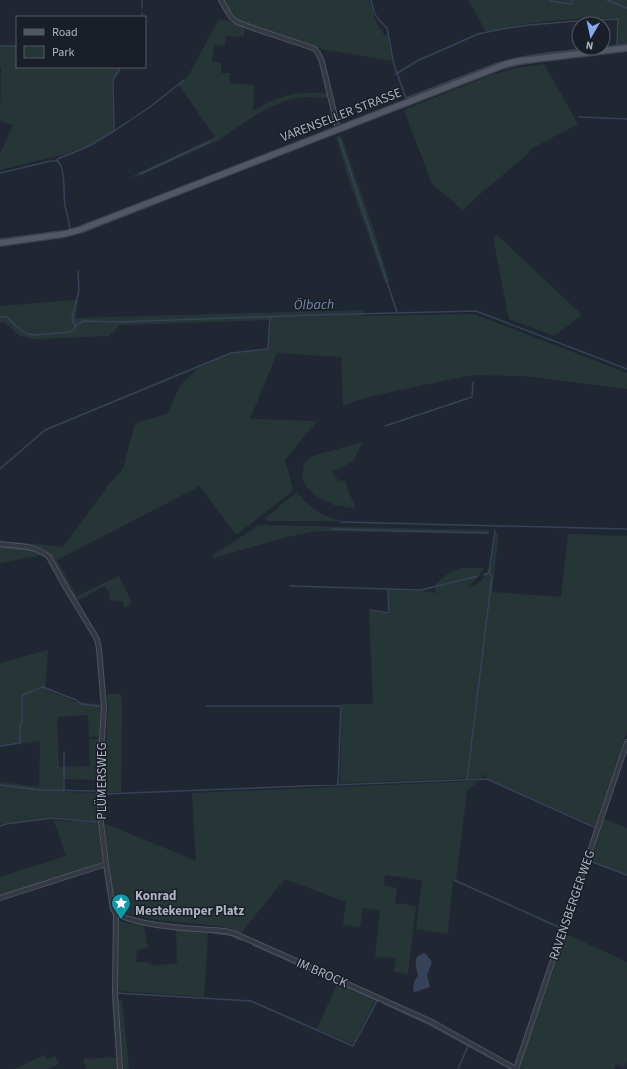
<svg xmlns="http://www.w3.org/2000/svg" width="627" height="1069" viewBox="0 0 627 1069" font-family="'Source Sans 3',sans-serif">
  <rect width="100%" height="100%" fill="#212732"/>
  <!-- green -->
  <path fill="#263637" d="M223 0H369L376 22 384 35H387L392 61 322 49 247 24C234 18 230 12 223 0Z
    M468 0H627V43L618 44 619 20 617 18C574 18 529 21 486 32L472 6Z
    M219 19 225 20 244 27V37L226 36 225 46 214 45 212 62 221 63V73H230L229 83 254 85 253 111C258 108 264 105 269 102 288 94 307 91 327 94L328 98 303 97 288 100 271 107 254 116 217 141 141 175 129 178 140 172 215 137 179 85 187 78Z
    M0 47H17V67H120L113 78 112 83 113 131 89 145 69 153 0 170V154L13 125 0 121 1 68 0 67Z
    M544 64 578 124 529 150 530 152 473 200 463 210 432 184 404 110 494 74 518 68Z
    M341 135 374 231 389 281 385 283 347 174 336 137Z
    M497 235 582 315 554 336 509 319 493 238Z
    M75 300H78L76 318 365 310 362 316 474 314 627 373V389L525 376 472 375 376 395 356 401 343 406 341 357 277 353 250 419 317 421 285 460 293 489 292 492 236 535 200 486 57 560 77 596 119 576 132 603 125 608 122 601H116L113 600 111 601 108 596 110 594 105 586 77 601 49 554C39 544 28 545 14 543V542L63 547 110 483 123 469 135 423 167 414 180 386 198 368 232 353 269 350 271 320 120 325 109 336 35 339 20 336 4 322H0V306Z
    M363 442 357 453 354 461 332 472 339 481 345 480 350 496 355 503V507L352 508 334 505 318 497 307 488 302 477 304 463 312 456Z
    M297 492C305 503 316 512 328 517 333 519 339 520 344 521H268L265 518Z
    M259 525 489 530 488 534 317 531 286 537 214 558 212 556Z
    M496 533H499L492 592 561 597 568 534 627 536V731L595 826 487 778 486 774 481 778 340 783 342 704H373L369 610 390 614 389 590 421 591 436 593 435 584 449 573 461 568H484L478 577 469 586C480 585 484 578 489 568H491Z
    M0 546 34 550 32 551 39 552 43 555 0 563Z
    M48 650 45 689 80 704 81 702 102 705 100 736 89 737 88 715 57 717 59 767 90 766 89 739H100L98 780 63 779 64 792 96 793 97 821 52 817 6 823 0 824V782L39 787 40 741 20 744 19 742 0 745V663Z
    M107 694H121L122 705 121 792 103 793 108 708Z
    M478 781 467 791 456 879 453 878 448 934 416 929 422 880 385 875 384 886 397 888 395 903 416 906 408 974 394 971 396 958 390 957 387 958 375 957 380 911 363 908 360 927 343 925 346 902 285 879 241 933C228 926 216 926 202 924 177 922 136 920 115 908L104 823 196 861 192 793Z
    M604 819 627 828V876L591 862Z
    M54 820 97 823 103 860 100 863 0 895V877L66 856Z
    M119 921 144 926 148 948 137 950 136 962H149L154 966 177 963 176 930 208 933 204 997 118 991Z
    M566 934 627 962V1061L624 1068 616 1064 614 1069H523L519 1067Z
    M337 984 375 1001 353 1044 317 1029Z
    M122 1000 129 1069H86L83 1059 116 1057 112 1001Z
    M44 1055 47 1059 55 1056 59 1064 47 1069H15Z"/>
  <!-- water -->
  <path fill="#364258" d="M423 953H425L432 962 431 965 427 975 430 987 415 992 413 991 414 982 418 975C417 971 414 962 417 957 419 955 421 955 423 953Z"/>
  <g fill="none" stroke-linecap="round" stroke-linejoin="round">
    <!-- stream -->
    <path stroke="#364258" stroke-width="1.5" d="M371 0 374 12 378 19 387 28 394 65 406 98 492 65C524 54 559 52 593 48
      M607 0 627 8
      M550 1 571 4 573 0
      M142 8V0
      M142 17V13
      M0 46H17
      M603 47 627 44
      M548 61 625 51
      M498 70 518 65 542 61
      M396 74 417 61 478 34 502 29 529 25 577 21 618 19V20L617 45
      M579 117 627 119
      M114 131 113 84 114 78 121 67
      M339 138 397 312
      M56 161 59 158 70 154 89 146 114 131 150 107 184 80
      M0 173 51 161H58C66 171 63 193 65 206 67 214 69 221 70 229
      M140 174 209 142
      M81 233 228 175
      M0 239 62 231
      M38 240 68 236
      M0 317H7L16 326 27 334 36 335 69 332 74 330 75 326 84 321 117 322 314 315 476 311 627 369
      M75 326 72 318 79 290 78 271
      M385 426 472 397 473 382
      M0 469 45 430 231 353 268 349 270 317
      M341 522 627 529
      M331 529 488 533
      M0 547 31 550
      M484 575 489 573
      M290 586 388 589
      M370 610 388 613 389 612 388 589 421 590 478 576
      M206 706H341L338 785
      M0 746 20 743V725L22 724V695C29 693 36 689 43 687L76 700 81 704 99 706
      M467 780 492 576 489 573 495 531
      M0 785 40 790 97 791
      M64 791V752
      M103 794 487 779 594 827
      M0 826 6 824 52 818 97 822
      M590 861 627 875
      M454 880 563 929
      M176 930 208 932
      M213 933 230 935 241 940
      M253 945 378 1001
      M116 993 251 1001 353 1046 377 1001
      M383 1003 430 1025 511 1069
      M458 1069 468 1046"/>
    <defs>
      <path id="minor" d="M221 0 229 14 232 18 237 22 250 27 313 48C318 51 320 56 322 62L338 129
        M0 544C16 546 36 545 49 557L65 586 97 639 99 649 104 708 99 780V794L101 823 106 864 113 909 116 914 115 993 120 1069
        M0 898 106 864
        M116 914C148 928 191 928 225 931L236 934 432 1022 516 1069
        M516 1069 627 742"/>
      <path id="major" d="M0 243 64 234 79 230 506 64 519 61 627 48"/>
    </defs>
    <!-- minor casing -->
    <use href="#minor" stroke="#4e545e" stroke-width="6"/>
    <!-- major casing -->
    <use href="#major" stroke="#3d424d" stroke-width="8"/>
    <!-- minor -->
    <use href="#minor" stroke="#343943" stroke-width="4"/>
    <!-- major -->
    <use href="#major" stroke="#525863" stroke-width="5.5"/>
  </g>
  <!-- icons -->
  <defs>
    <symbol id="sight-pin" viewBox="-11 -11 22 30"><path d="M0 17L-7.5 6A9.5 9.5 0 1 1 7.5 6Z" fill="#0f9aa8" stroke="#191e28"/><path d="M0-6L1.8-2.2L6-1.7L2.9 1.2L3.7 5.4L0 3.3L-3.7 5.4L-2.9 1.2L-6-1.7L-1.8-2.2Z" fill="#fff"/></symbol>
  </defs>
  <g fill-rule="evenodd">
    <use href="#sight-pin" x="110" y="892" width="22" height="30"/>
  </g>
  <g text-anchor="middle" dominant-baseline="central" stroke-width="3" stroke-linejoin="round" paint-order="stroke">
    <!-- street labels -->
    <g font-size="13" fill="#aeb4c0" stroke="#191e28">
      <text transform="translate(341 115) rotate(-21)">VARENSELLER STRASSE</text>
      <text transform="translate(102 781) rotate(-90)">PLÜMERSWEG</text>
      <text transform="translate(572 905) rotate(-71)">RAVENSBERGER WEG</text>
      <text transform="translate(322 973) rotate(24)">IM BROCK</text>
    </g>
    <!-- poi labels -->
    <g font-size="13" font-weight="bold" fill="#aeb4c0" stroke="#191e28" text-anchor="start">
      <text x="135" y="896">Konrad<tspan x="135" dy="15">Mestekemper Platz</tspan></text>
    </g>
    <!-- water labels -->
    <g font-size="14" font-style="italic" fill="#7989a6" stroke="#191e28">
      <text transform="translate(314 305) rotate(-1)">Ölbach</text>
    </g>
  </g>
  <!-- legend -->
  <rect x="16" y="16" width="130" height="52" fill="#191e28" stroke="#555a65"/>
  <rect x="24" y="29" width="20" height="6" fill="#525863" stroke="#555a65"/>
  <text x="52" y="36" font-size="12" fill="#aeb4c0">Road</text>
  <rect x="24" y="46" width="20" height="12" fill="#263637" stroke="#555a65"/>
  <text x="52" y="56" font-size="12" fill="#aeb4c0">Park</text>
  <!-- north arrow -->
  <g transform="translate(591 36) rotate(189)"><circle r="19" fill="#191e28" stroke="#555a65"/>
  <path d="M0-3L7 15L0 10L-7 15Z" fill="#88a8eb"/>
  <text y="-6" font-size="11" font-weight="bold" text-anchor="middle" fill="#aeb4c0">N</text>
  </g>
</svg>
